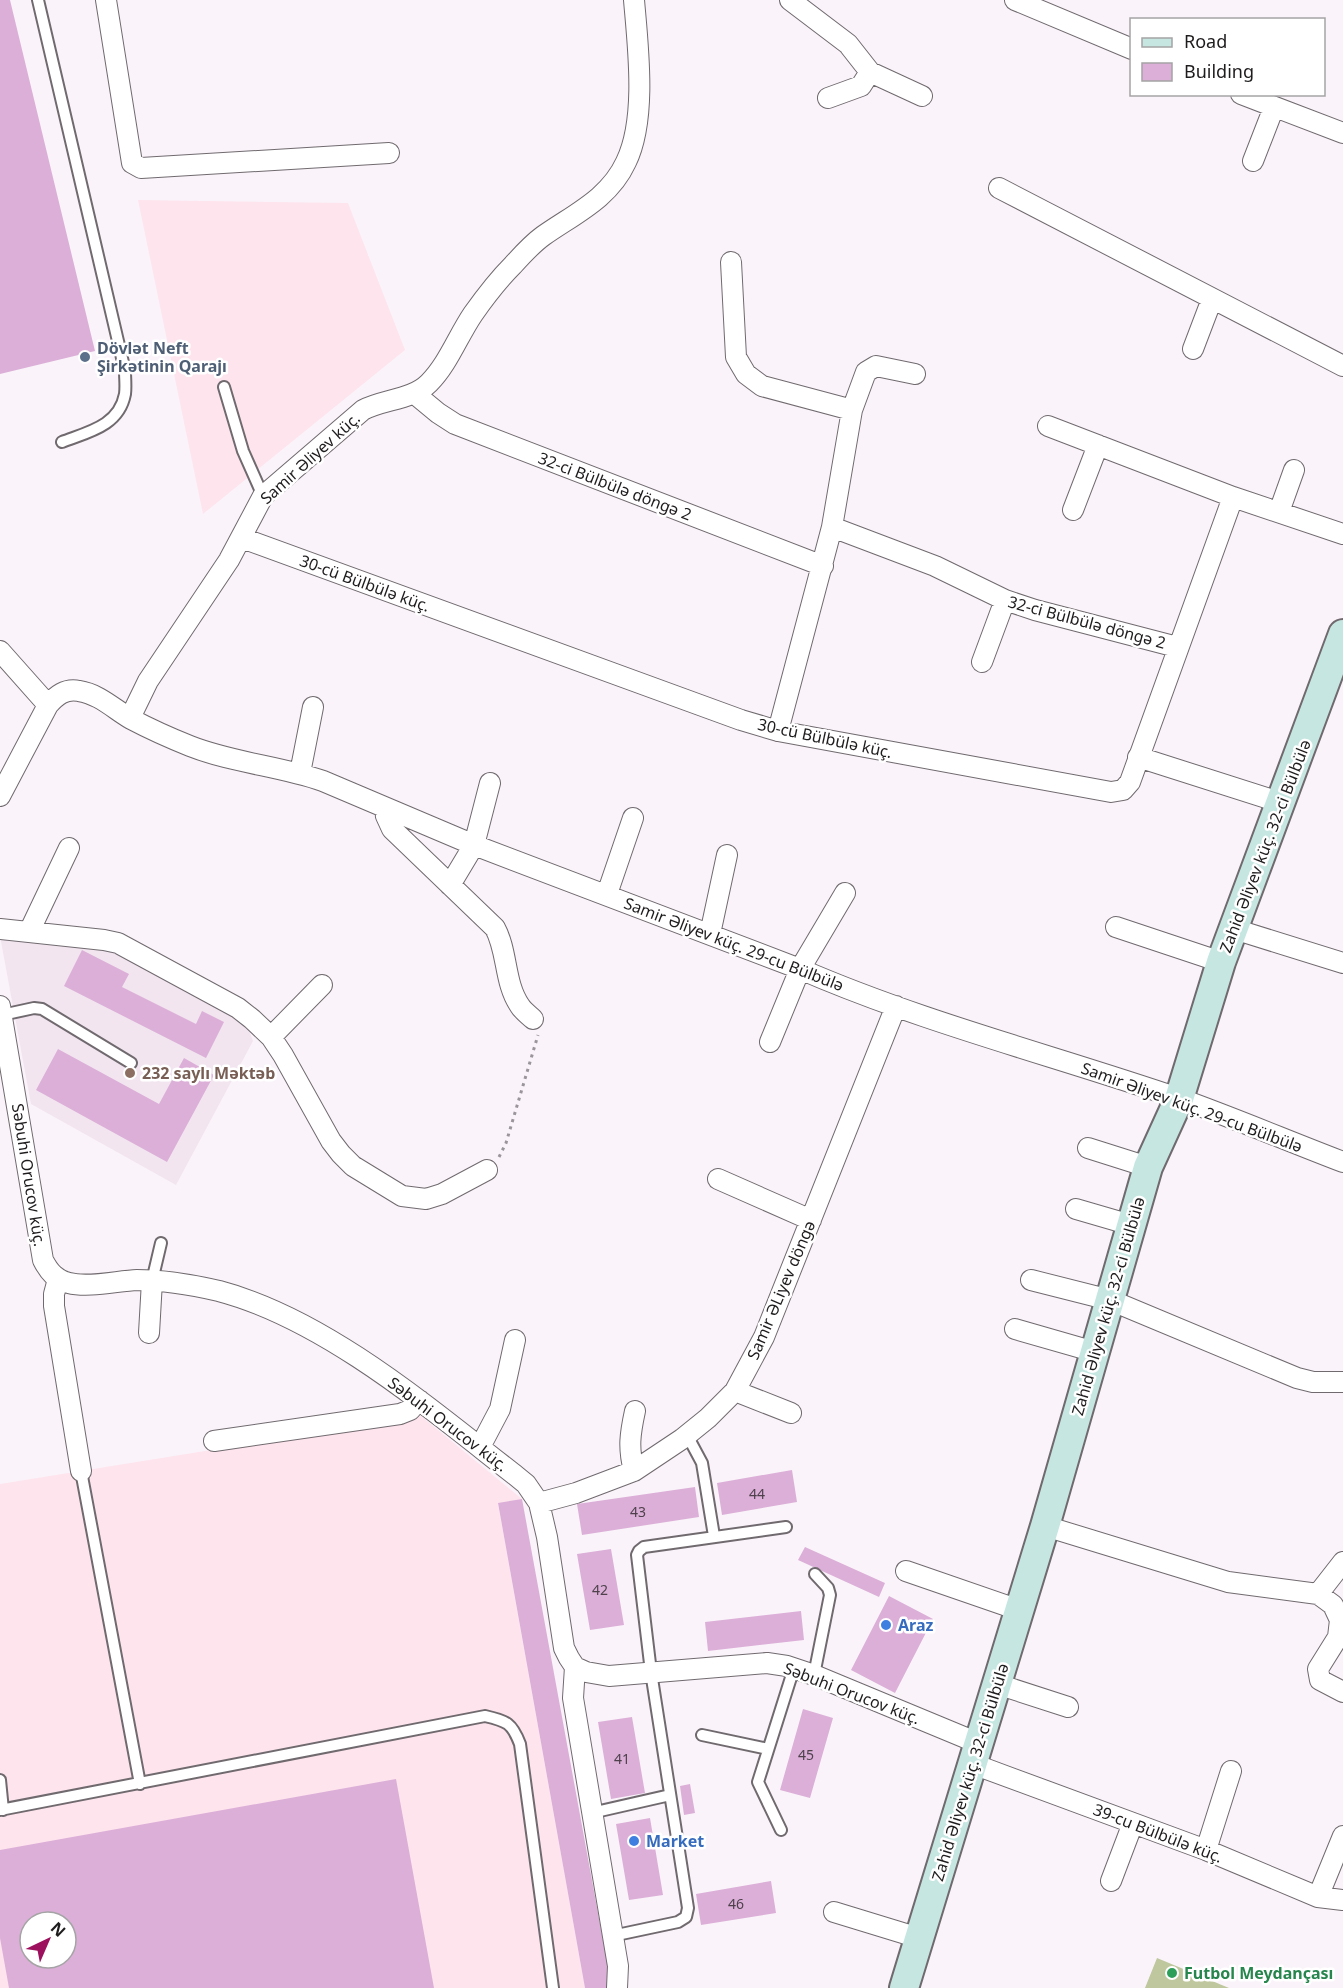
<svg xmlns="http://www.w3.org/2000/svg" width="1343" height="1988" viewBox="0 0 1343 1988" font-family="'Noto Sans',sans-serif">
  <rect width="100%" height="100%" fill="#faf4fa"/>
  <!-- built -->
  <path fill="#f2e5f0" d="M0 936 107 948 246 1022 253 1041 176 1185 31 1104Z"/>
  <!-- industrial -->
  <path fill="#fee4ed" fill-rule="evenodd" d="M138 200 348 203 405 350 203 514Z
    M421 1416 522 1499 498 1504 585 1988H0V1484ZM30 1922H66V1958H30Z"/>
  <!-- green -->
  <path fill="#bfc79e" d="M1157 1958 1229 1988H1145Z"/>
  <!-- building -->
  <path fill="#dcafd8" fill-rule="evenodd" d="M0 0H10L95 351 0 374Z
    M82 950 129 974 122 987 196 1024 202 1011 224 1022 206 1058 64 986Z
    M58 1049 159 1104 184 1058 214 1075 167 1162 36 1090Z
    M792 1470 797 1502 722 1515 717 1483Z
    M695 1487 699 1517 582 1535 577 1504Z
    M522 1499 607 1962 608 1988H585L498 1503Z
    M805 1547 885 1583 879 1597 798 1560Z
    M611 1549 624 1625 590 1630 577 1554Z
    M889 1596 933 1619 895 1693 851 1670Z
    M801 1611 804 1640 708 1651 705 1622Z
    M803 1709 833 1718 810 1798 780 1790Z
    M632 1717 645 1793 611 1799 598 1722Z
    M396 1779 434 1988H9L0 1938V1850ZM30 1922H66V1958H30Z
    M690 1784 695 1813 684 1815 680 1786Z
    M650 1818 663 1895 629 1900 616 1824Z
    M771 1881 776 1913 701 1925 696 1894Z"/>
  <g fill="none" stroke-linecap="round" stroke-linejoin="round">
    <defs>
      <path id="lane" d="M38 0 125 371C125 378 126 387 125 394 119 426 88 432 62 442
        M224 387 243 451 263 496
        M2 1015 34 1008 42 1009 131 1063
        M152 1281 161 1243
        M687 1435 702 1463 714 1536
        M81 1471 140 1784
        M814 1675 830 1595 828 1588 815 1574
        M702 1735 768 1749
        M0 1780 3 1810
        M0 1810 485 1716C507 1721 512 1723 520 1744L553 1988
        M591 1813 670 1795
        M781 1830 758 1782 794 1668
        M612 1936 678 1922 686 1917 688 1908 651 1672 637 1555 639 1551 644 1547 786 1527"/>
      <path id="street" d="M106 0 132 163 141 168 389 153
        M790 0 848 44 870 72 861 86 828 98
        M1015 0 1132 49
        M870 72 922 96
        M1241 94 1343 133
        M1253 161 1274 107
        M999 188 1343 366
        M731 262 736 357 746 374 762 386 852 410 832 527 778 731
        M1193 349 1212 299
        M415 394 438 413 455 424 823 566
        M852 410 866 372 876 366 915 374
        M1048 426 1233 497 1343 534
        M1073 510 1098 445
        M1279 512 1294 470
        M832 527 935 566 1005 600 1035 610 1177 647
        M242 538 741 720 778 731 1111 792 1123 790 1130 782 1233 497
        M0 651 48 705
        M982 662 1005 600
        M130 718 148 681 229 560 263 496 363 410C384 399 412 400 429 383 448 364 458 336 473 314 485 297 499 279 513 265 522 255 532 244 543 236 574 214 609 199 626 162 647 119 638 47 634 0
        M1138 757 1282 803
        M300 773 313 707
        M0 796 48 705C56 696 65 688 79 691 99 694 114 709 131 719 150 729 170 738 190 746 233 763 280 766 323 781L474 845 800 969C922 1022 1052 1055 1178 1098 1234 1118 1288 1141 1343 1162
        M391 811 386 816 392 829 495 928C508 952 504 983 520 1006 523 1011 529 1015 533 1019
        M450 885 474 845 490 783
        M607 894 633 818
        M1116 927 1221 962
        M0 929 104 940 118 943 238 1008 252 1019 271 1037 283 1055 331 1141 341 1154 353 1166 402 1196 426 1199 442 1194 487 1170
        M1234 929 1343 963
        M29 932 69 848
        M710 934 727 855
        M0 1006 43 1260C49 1272 56 1280 69 1283 88 1288 117 1281 137 1280 164 1280 193 1285 219 1291 325 1319 429 1408 515 1475L526 1484 539 1503 547 1537 564 1648 569 1658 575 1667 586 1672 609 1676 767 1663 787 1666 814 1675 978 1743
        M271 1037 322 985
        M770 1042 800 969 845 893
        M1088 1148 1148 1167
        M718 1179 811 1220
        M1076 1209 1131 1225
        M58 1279 54 1294V1306L81 1471
        M1031 1280 1110 1300 1297 1378 1313 1382H1343
        M1015 1329 1095 1352
        M149 1333 152 1281
        M735 1391 791 1413
        M214 1441 400 1414 410 1410 419 1400
        M480 1447 500 1409 515 1340
        M634 1471C628 1448 630 1434 635 1411
        M539 1503 576 1493 634 1471 682 1439 708 1418 735 1391 764 1337 896 1006
        M1045 1526 1228 1582 1318 1594 1333 1605 1340 1620 1338 1637 1318 1669 1320 1680 1343 1692
        M906 1571 1019 1610
        M1318 1594 1343 1562
        M575 1667 573 1698 618 1966 617 1988
        M997 1684 1068 1707
        M973 1764 1206 1850 1318 1897 1343 1900
        M1206 1850 1231 1771
        M1111 1881 1133 1823
        M1318 1897 1343 1836
        M834 1912 919 1938"/>
      <path id="secondary" d="M904 1988 1045 1526 1148 1167 1179 1099 1221 962 1343 634"/>
    </defs>
    <!-- lane casing -->
    <use href="#lane" stroke="#706a6f" stroke-width="14"/>
    <!-- street casing -->
    <use href="#street" stroke="#706a6f" stroke-width="22"/>
    <!-- secondary casing -->
    <use href="#secondary" stroke="#706a6f" stroke-width="32"/>
    <!-- path -->
    <path stroke="#9a959a" stroke-width="3" stroke-dasharray="3 4.5" stroke-linecap="butt" d="M499 1157 506 1143 538 1035"/>
    <!-- lane -->
    <use href="#lane" stroke="#fff" stroke-width="10"/>
    <!-- street -->
    <use href="#street" stroke="#fff" stroke-width="20"/>
    <!-- secondary -->
    <use href="#secondary" stroke="#c6e7e1" stroke-width="28"/>
  </g>
  <!-- markers -->
  <circle fill="#5c6f8a" stroke="#fff" stroke-width="2" cx="85" cy="357" r="6"/>
  <circle fill="#8d6e63" stroke="#fff" stroke-width="2" cx="130" cy="1073" r="6"/>
  <g fill="#3f7fe0" stroke="#fff" stroke-width="2">
    <circle cx="886" cy="1625" r="6"/>
    <circle cx="634" cy="1841" r="6"/>
  </g>
  <circle fill="#2e9e5b" stroke="#fff" stroke-width="2" cx="1172" cy="1973" r="6"/>
  <g text-anchor="middle" dominant-baseline="central" stroke-width="5" stroke-linejoin="round" paint-order="stroke">
    <!-- number labels -->
    <g font-size="14" fill="#4e414c">
      <text x="757" y="1493">44</text>
      <text x="638" y="1511">43</text>
      <text x="600" y="1589">42</text>
      <text x="806" y="1754">45</text>
      <text x="622" y="1758">41</text>
      <text x="736" y="1903">46</text>
    </g>
    <!-- service labels -->
    <g font-size="16" font-weight="bold" fill="#4e5e75" stroke="#fff" text-anchor="start">
      <text x="97" y="348">Dövlət Neft<tspan x="97" dy="18">Şirkətinin Qarajı</tspan></text>
    </g>
    <!-- street labels -->
    <g font-size="16" fill="#1f1c1e" stroke="#fff">
      <text transform="translate(310 458) rotate(-42)">Samir Əliyev küç.</text>
      <text transform="translate(615 486) rotate(21)">32-ci Bülbülə döngə 2</text>
      <text transform="translate(365 583) rotate(20)">30-cü Bülbülə küç.</text>
      <text transform="translate(1087 622) rotate(15)">32-ci Bülbülə döngə 2</text>
      <text transform="translate(825 738) rotate(12)">30-cü Bülbülə küç.</text>
      <text transform="translate(1265 846) rotate(-69)">Zahid Əliyev küç. 32-ci Bülbülə</text>
      <text transform="translate(734 944) rotate(21)">Samir Əliyev küç. 29-cu Bülbülə</text>
      <text transform="translate(1192 1107) rotate(20)">Samir Əliyev küç. 29-cu Bülbülə</text>
      <text transform="translate(29 1175) rotate(81)">Səbuhi Orucov küç.</text>
      <text transform="translate(781 1290) rotate(-67)">Samir ƏLiyev döngə</text>
      <text transform="translate(1108 1306) rotate(-74)">Zahid Əliyev küç. 32-ci Bülbülə</text>
      <text transform="translate(448 1424) rotate(37)">Səbuhi Orucov küç.</text>
      <text transform="translate(852 1693) rotate(21)">Səbuhi Orucov küç.</text>
      <text transform="translate(970 1772) rotate(-73)">Zahid Əliyev küç. 32-ci Bülbülə</text>
      <text transform="translate(1158 1833) rotate(21)">39-cu Bülbülə küç.</text>
    </g>
    <!-- education labels -->
    <g font-size="16" font-weight="bold" fill="#785e54" stroke="#fff" text-anchor="start">
      <text x="142" y="1073">232 saylı Məktəb</text>
    </g>
    <!-- shop labels -->
    <g font-size="16" font-weight="bold" fill="#366cbe" stroke="#fff" text-anchor="start">
      <text x="898" y="1625">Araz</text>
      <text x="646" y="1841">Market</text>
    </g>
    <!-- leisure labels -->
    <g font-size="16" font-weight="bold" fill="#27864d" stroke="#fff" text-anchor="start">
      <text x="1184" y="1973">Futbol Meydançası</text>
    </g>
  </g>
  <!-- legend -->
  <rect x="1130" y="18" width="195" height="78" fill="#ffffff" stroke="#a5a4a5" stroke-width="1.5"/>
  <rect x="1142" y="38" width="30" height="9" fill="#c6e7e1" stroke="#a5a4a5" stroke-width="1.5"/>
  <text x="1184" y="48" font-size="18" fill="#1f1c1e">Road</text>
  <rect x="1142" y="63" width="30" height="18" fill="#dcafd8" stroke="#a5a4a5" stroke-width="1.5"/>
  <text x="1184" y="78" font-size="18" fill="#1f1c1e">Building</text>
  <!-- north arrow -->
  <g transform="translate(48 1940) rotate(44)"><circle r="28" fill="#ffffff" stroke="#a5a4a5" stroke-width="1.5"/>
  <path d="M0-4.5L10 22L0 15L-10 22Z" fill="#9d105d"/>
  <text y="-9" font-size="16" font-weight="bold" text-anchor="middle" fill="#1f1c1e">N</text>
  </g>
</svg>
